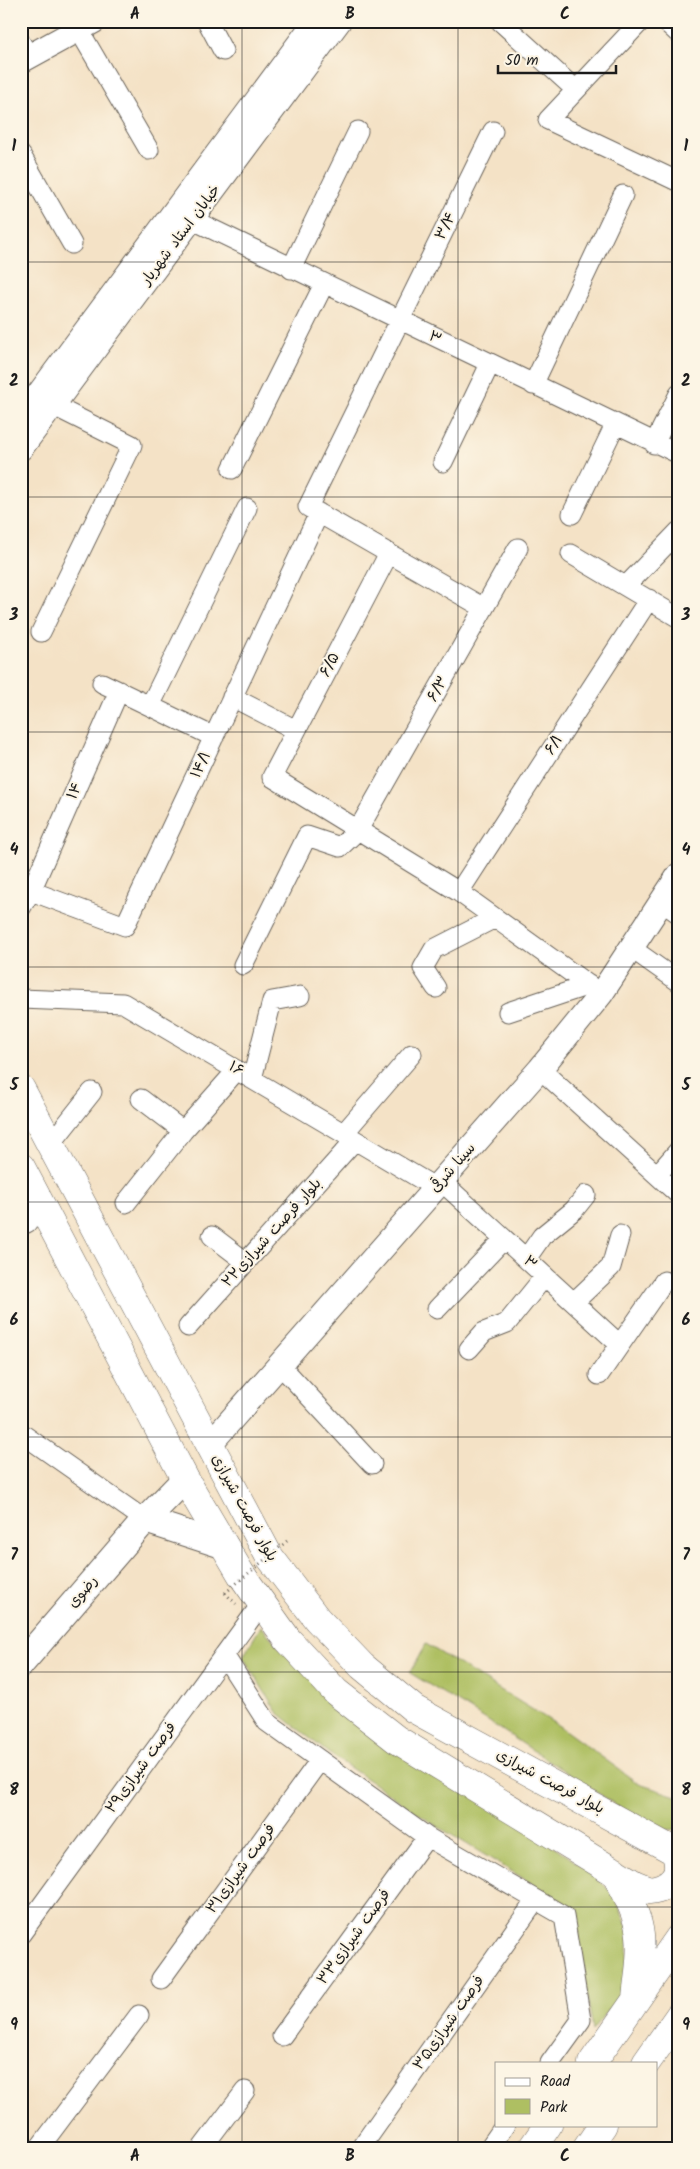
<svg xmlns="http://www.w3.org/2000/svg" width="700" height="2169" viewBox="0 0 700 2169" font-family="Kalam,'Playpen Sans Arabic',sans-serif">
  <rect width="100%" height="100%" fill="#fcf5e5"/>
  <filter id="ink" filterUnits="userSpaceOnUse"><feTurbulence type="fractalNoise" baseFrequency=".02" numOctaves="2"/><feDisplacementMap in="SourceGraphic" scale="10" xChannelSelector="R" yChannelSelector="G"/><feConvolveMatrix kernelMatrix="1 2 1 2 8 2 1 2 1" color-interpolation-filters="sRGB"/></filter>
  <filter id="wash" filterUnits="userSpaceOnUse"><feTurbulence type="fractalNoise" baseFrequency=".0096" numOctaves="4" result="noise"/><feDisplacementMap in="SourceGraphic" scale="20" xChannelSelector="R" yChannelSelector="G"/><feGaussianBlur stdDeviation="1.12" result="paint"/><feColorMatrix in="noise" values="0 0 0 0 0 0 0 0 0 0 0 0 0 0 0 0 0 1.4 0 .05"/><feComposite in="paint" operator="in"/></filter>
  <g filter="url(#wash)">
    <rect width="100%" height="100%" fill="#f4e2c6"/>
    <!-- green -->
    <path fill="#aebf62" stroke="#656e3f" d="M261 1626 280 1648 595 1876 614 1895 630 1933 625 1980 619 1997 593 2030 572 1908 432 1823 327 1752 277 1712 243 1657Z
      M426 1644 559 1726 639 1784 679 1797V1829L664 1830 642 1822 485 1719 410 1673Z"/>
  </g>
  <g filter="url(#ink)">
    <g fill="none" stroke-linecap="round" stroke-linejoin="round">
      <defs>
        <path id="minor" d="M207 21 223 51
          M500 21 576 90
          M641 21 548 120 679 182
          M665 21 679 34
          M79 30 149 150
          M21 43 29 57
          M21 155 72 244
          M193 220 679 454
          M291 269 358 131
          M533 385 623 195
          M654 444 679 394
          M443 462 490 364
          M232 469 324 284
          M572 514 615 425
          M389 553 272 777 459 892 601 994
          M571 554 679 618
          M626 586 679 531
          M484 608 308 507 493 131
          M41 632 132 445 54 406
          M102 683 214 737
          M232 697 296 730
          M150 706 247 508
          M31 891 125 926 319 513
          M459 892 649 599
          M662 902 679 914
          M21 908 31 891 119 691
          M631 948 679 982
          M243 965 307 836 340 847 358 830 518 548
          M436 988 423 968 434 949 495 918
          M21 999 123 1003 436 1188
          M508 1012 589 985
          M540 1069 679 1195
          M252 1079 272 1001 300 996
          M141 1099 183 1131
          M344 1133 412 1054
          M50 1145 92 1092
          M657 1175 679 1150
          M441 1181 619 1344
          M126 1203 183 1131 237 1070
          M27 1223 39 1200
          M212 1236 246 1262
          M526 1259 542 1236 574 1210 586 1195
          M574 1302 611 1267 620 1235
          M437 1309 504 1239
          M188 1327 355 1140
          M469 1349 484 1332 507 1323 545 1276
          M280 1365 372 1464
          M599 1375 664 1281
          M21 1433 145 1520
          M224 1655 267 1722 427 1837 564 1916 581 2020 550 2063
          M21 1934 262 1603
          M161 1979 320 1760
          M282 2036 427 1837
          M362 2146 536 1900
          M39 2148 139 2015
          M202 2148 245 2091
          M489 2148 505 2125"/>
        <path id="tertiary" d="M21 61 94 21
          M21 418 316 21
          M21 448 339 21
          M209 1445 540 1069 601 994 679 875"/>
        <path id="secondary" d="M185 1479 145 1520 225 1546
          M21 1664 145 1520"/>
        <path id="primary" d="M21 1089 269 1556 317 1619 362 1666 414 1709 674 1851C686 1873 670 1888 649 1890L634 1884 396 1739 336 1692 288 1640 241 1574 185 1479 21 1167
          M614 1871C624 1888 633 1905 638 1924 644 1947 638 1976 636 1999
          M592 2063 679 1938
          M646 2063 679 2016
          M532 2148 548 2125
          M587 2148 603 2125"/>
      </defs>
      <!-- minor casing -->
      <use href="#minor" stroke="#686158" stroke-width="21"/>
      <!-- tertiary casing -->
      <use href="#tertiary" stroke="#686158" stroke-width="26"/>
      <!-- secondary casing -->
      <use href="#secondary" stroke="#686158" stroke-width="28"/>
      <!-- primary casing -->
      <use href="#primary" stroke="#686158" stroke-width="29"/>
      <!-- path -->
      <path stroke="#686158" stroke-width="3" stroke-dasharray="1 4" stroke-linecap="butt" d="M225 1593 236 1604"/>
      <!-- minor -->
      <use href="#minor" stroke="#fff" stroke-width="19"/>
      <!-- tertiary -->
      <use href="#tertiary" stroke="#fff" stroke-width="24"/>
      <!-- secondary -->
      <use href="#secondary" stroke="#fff" stroke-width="26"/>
      <!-- primary -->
      <use href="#primary" stroke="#fff" stroke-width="28"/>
      <!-- path-bridge -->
      <path stroke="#686158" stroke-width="3" stroke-dasharray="1 4" stroke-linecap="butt" d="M225 1593 287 1541"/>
    </g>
  </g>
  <!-- grid -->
  <path fill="none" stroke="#1c1c1c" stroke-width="1" stroke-opacity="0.55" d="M242 21V2148M458 21V2148M21 262H679M21 497H679M21 732H679M21 967H679M21 1202H679M21 1437H679M21 1672H679M21 1907H679"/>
  <g text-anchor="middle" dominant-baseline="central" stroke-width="4" stroke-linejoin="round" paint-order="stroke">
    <!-- street labels -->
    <g font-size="15" fill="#1c1c1c" stroke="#fcf5e5">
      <text transform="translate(446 226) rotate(-64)">۳/۴</text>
      <text transform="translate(181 235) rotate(-53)">خیابان استاد شهریار</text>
      <text transform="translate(435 338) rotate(26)">۳</text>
      <text transform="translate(330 665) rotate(-62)">۶/۵</text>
      <text transform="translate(438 689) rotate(-61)">۶/۳</text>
      <text transform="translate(554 745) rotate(-57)">۶/۱</text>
      <text transform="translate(201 765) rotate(-65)">۱۴/۱</text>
      <text transform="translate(75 791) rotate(-66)">۱۴</text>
      <text transform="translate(236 1069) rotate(31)">۱۶</text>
      <text transform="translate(453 1168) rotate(-49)">سینا شرقی</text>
      <text transform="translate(272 1233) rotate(-48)">بلوار فرصت شیرازی۲۲</text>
      <text transform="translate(530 1263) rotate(42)">۳</text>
      <text transform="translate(244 1508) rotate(61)">بلوار فرصت شیرازی</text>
      <text transform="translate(83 1592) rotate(-49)">رضوی</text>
      <text transform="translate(141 1768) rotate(-54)">فرصت شیرازی۲۹</text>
      <text transform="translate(550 1782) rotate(28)">بلوار فرصت شیرازی</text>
      <text transform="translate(241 1869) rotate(-54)">فرصت شیرازی۳۱</text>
      <text transform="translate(354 1937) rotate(-54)">فرصت شیرازی۳۳</text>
      <text transform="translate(449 2023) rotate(-55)">فرصت شیرازی۳۵</text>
    </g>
  </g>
  <!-- margin -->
  <rect width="700" height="2169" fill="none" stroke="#fcf5e5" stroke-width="55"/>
  <!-- legend -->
  <rect x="495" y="2062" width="162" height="65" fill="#fcf5e5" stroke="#a29e95"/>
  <rect x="505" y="2078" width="25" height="8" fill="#ffffff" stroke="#a29e95"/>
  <text x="540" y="2086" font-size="15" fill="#1c1c1c">Road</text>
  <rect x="505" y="2099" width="25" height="15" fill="#aebf62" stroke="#a29e95"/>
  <text x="540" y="2112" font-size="15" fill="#1c1c1c">Park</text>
  <!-- scale -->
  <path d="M498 65v8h118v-8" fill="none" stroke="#1c1c1c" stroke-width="2.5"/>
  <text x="505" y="65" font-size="15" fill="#1c1c1c" stroke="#fcf5e5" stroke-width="4" paint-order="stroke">50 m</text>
  <rect x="28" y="28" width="644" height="2114" fill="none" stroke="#1c1c1c" stroke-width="2"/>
  <g font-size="16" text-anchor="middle" font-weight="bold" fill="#1c1c1c">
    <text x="135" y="19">A</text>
    <text x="350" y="19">B</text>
    <text x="565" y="19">C</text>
    <text x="14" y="151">1</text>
    <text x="686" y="151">1</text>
    <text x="14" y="386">2</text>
    <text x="686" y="386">2</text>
    <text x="14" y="620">3</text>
    <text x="686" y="620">3</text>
    <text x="14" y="855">4</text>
    <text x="686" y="855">4</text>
    <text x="14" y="1090">5</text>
    <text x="686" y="1090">5</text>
    <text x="14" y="1325">6</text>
    <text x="686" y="1325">6</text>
    <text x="14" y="1560">7</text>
    <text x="686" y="1560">7</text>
    <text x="14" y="1795">8</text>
    <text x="686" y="1795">8</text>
    <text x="14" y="2030">9</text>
    <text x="686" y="2030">9</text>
    <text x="135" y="2161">A</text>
    <text x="350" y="2161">B</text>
    <text x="565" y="2161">C</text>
  </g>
</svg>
